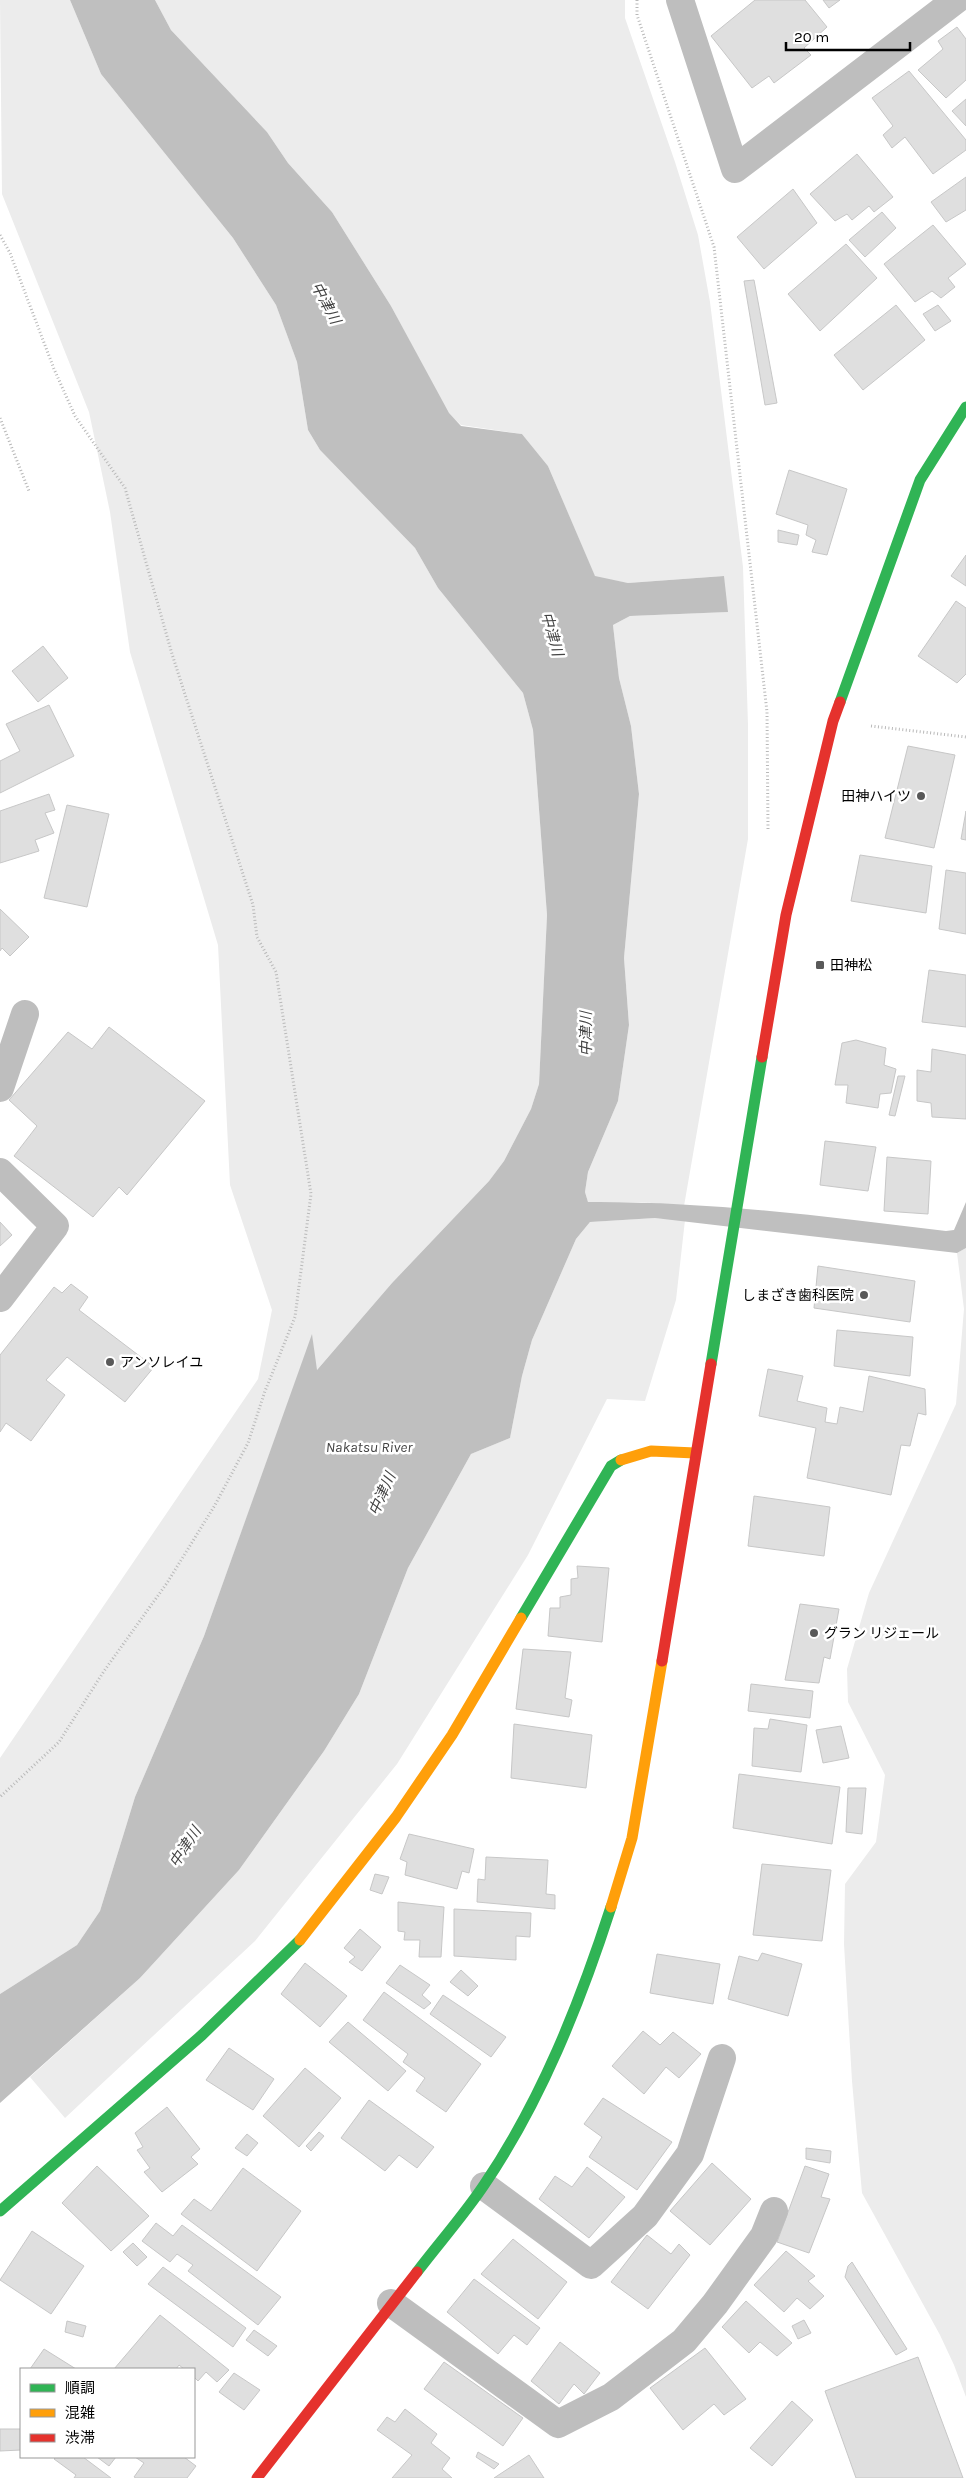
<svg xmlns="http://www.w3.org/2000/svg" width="966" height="2478" viewBox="0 0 966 2478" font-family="Karla,'Noto Sans JP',sans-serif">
  <rect width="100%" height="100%" fill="#fff"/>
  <!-- green -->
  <path fill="#ececec" d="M0 0H70L101 74 233 238 276 305 297 362 308 430 320 450 415 548 438 588 523 693 533 730 547 915 539 1084 531 1109 504 1161 489 1181 392 1283 316 1371 312 1336 204 1636 135 1797 100 1911 77 1945 0 1994V1758L258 1379 272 1310 230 1185 218 945 130 652 110 512 89 412 2 194Z
    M155 0H625V18L675 162 698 235 710 302 743 567 748 725V839L684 1206 641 1202H588L585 1192 588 1172 618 1101 629 1025 624 958 639 794 631 726 619 678 613 625 630 616 727 612 723 576 628 583 595 577 548 466 522 434 461 425 448 413 391 306 332 212 288 163 267 132 171 30Z
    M655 1218 685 1220 676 1300 645 1401 607 1399 528 1555 397 1764 255 1941 65 2118 30 2077 140 1978 239 1870 324 1751 359 1694 408 1568 471 1454 510 1438 522 1376 532 1340 576 1239 590 1222Z
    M966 1248V2397L954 2365 940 2335 862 2193 852 2081 844 1944 845 1884 876 1842 885 1775 848 1702 847 1669 869 1593 956 1404 964 1309 957 1253Z"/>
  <!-- water -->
  <path fill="#bfbfbf" d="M70 0H155L171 30 267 132 288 163 332 212 391 306 449 413 461 426 522 434 548 466 595 576 628 583 724 576 728 612 630 616 613 625 619 678 631 726 639 794 624 958 629 1025 618 1101 588 1172 585 1192 588 1202C708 1201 827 1217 946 1231L954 1230 966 1202V1248L957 1253 655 1218 590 1222 576 1239 532 1340 522 1376 510 1438 471 1454 408 1568 359 1694 324 1751 239 1870 140 1978 0 2103V1994L77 1945 100 1911 135 1797 204 1636 312 1334 317 1370 392 1283 489 1181 504 1161 531 1109 539 1084 547 915 533 730 523 693 438 588 415 548 320 450 308 430 297 362 276 305 233 238 101 74Z"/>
  <!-- building -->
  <path fill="#dfdfdf" stroke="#c7c7c7" d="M755 0H805L827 27 804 48 811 55 774 83 769 76 752 88 711 36Z
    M823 0H840L829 8Z
    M957 27 966 39V80L946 98 918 70 943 49 938 41Z
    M909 71 966 140V150L933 174 905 137 892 148 883 135 893 126 872 98Z
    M966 99V126L952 111Z
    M857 154 893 197 874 212 869 206 852 220 847 214 835 221 810 194Z
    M966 177V210L946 222 931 202Z
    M793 189 817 223 764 269 737 237Z
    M882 212 896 228 865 257 849 240Z
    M933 225 966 264 948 278 955 287 941 298 932 291 915 302 884 264Z
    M846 244 877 278 820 331 788 294Z
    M754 280 777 403 765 405 744 281Z
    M896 305 925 340 863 390 834 355Z
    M938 305 951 321 935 331 923 314Z
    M789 470 847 489 827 555 812 552 816 540 806 535 808 525 776 514Z
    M778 530 799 535 797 545 778 542Z
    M966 555V586L951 576Z
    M956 601 966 608V674L957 683 918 656Z
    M43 646 68 678 38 702 12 671Z
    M49 705 74 756 0 793V761L20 751 6 724Z
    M908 746 955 755 934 848 885 838Z
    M49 794 55 810 45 813 54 833 35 840 39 851 0 863V811Z
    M67 805 109 814 87 907 44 898Z
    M966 811V840L961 839Z
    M860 855 932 866 926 913 851 901Z
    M946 870 966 873V934L939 929Z
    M0 909 29 937 10 956 2 948 0 951Z
    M929 970 966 975V1027L922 1022Z
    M109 1027 205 1101 127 1195 119 1187 93 1217 14 1156 37 1126 9 1100 68 1032 92 1049Z
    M856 1040 886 1048 884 1065 896 1069 891 1093 880 1094 878 1108 846 1103 848 1085H835L842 1043Z
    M932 1049 966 1055V1119L932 1117 931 1103 917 1101V1070L931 1072Z
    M898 1076H905L895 1116 889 1115Z
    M825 1141 876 1147 868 1191 820 1185Z
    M887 1157 931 1161 928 1214 884 1211Z
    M0 1222 12 1235 0 1246Z
    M818 1266 915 1281 910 1322 814 1308Z
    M71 1284 88 1297 79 1310 154 1367 125 1402 67 1357 46 1380 65 1395 31 1441 6 1423 0 1432V1355L54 1287 62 1293Z
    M837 1330 913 1337 910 1376 834 1366Z
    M768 1369 803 1376 797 1401 827 1408 825 1422 837 1424 840 1407 863 1412 869 1376 925 1389 926 1415 918 1413 910 1446 901 1445 891 1495 807 1478 816 1428 759 1416Z
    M754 1496 830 1507 824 1556 748 1546Z
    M577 1566 609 1568 602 1642 548 1636 550 1608H560V1597L571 1595V1579L578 1578Z
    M800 1604 839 1609 830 1659 824 1657 819 1683 785 1680Z
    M523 1649 571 1652 565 1698 572 1700 569 1717 516 1709Z
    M751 1684 813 1691 810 1718 748 1711Z
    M770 1719 807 1725 801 1772 752 1766 754 1728 768 1729Z
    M514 1724 592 1735 586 1788 511 1778Z
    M841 1726 849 1758 823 1763 816 1730Z
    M739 1774 840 1787 832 1844 733 1828Z
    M848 1788H866L862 1834 846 1832Z
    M409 1834 474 1849 469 1873 462 1871 457 1889 405 1875 407 1862 400 1859Z
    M486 1857 548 1860 546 1894 555 1895V1909L477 1902 478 1879 485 1880Z
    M762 1864 831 1870 822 1941 753 1935Z
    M375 1874 389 1877 382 1894 370 1890Z
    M398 1902 444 1907 441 1957H419L420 1940H404L405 1932 398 1931Z
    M454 1909 531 1913 530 1937 516 1936V1960L454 1956Z
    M360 1929 381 1947 362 1971 349 1962 355 1957 344 1948Z
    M762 1953 802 1964 788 2016 728 1999 739 1956 758 1961Z
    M657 1954 720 1964 713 2004 650 1993Z
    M305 1963 347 1996 320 2027 281 1994Z
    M400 1965 430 1985 422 1995 431 2003 424 2009 386 1983Z
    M461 1970 478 1986 468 1996 450 1982Z
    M384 1992 481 2064 446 2112 416 2091 425 2078 403 2062 408 2054 363 2020Z
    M443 1995 506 2037 491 2057 430 2014Z
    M348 2022 406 2071 388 2091 329 2042Z
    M643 2031 660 2045 673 2032 701 2054 679 2078 666 2067 644 2094 612 2066Z
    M229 2048 274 2079 253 2110 206 2080Z
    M305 2068 341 2098 299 2147 263 2116Z
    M603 2098 672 2142 637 2190 589 2157 602 2137 584 2124Z
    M369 2100 434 2147 417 2168 399 2155 385 2171 341 2138Z
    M167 2107 200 2149 191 2157 198 2164 162 2192 144 2172 150 2168 137 2150 143 2147 135 2133Z
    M319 2132 324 2136 311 2151 306 2146Z
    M247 2134 258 2143 247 2156 235 2148Z
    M806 2148 831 2151 830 2163 806 2159Z
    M712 2163 751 2199 710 2245 670 2211Z
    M97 2166 149 2216 111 2251 62 2203Z
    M805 2166 829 2174 821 2197 830 2199 809 2253 777 2242Z
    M587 2167 625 2197 589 2238 539 2199 555 2176 572 2187Z
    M243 2168 301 2211 257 2271 181 2214 194 2199 211 2211Z
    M156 2223 173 2236 182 2225 281 2297 258 2325 188 2271 193 2265 177 2254 170 2262 142 2241Z
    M32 2231 84 2266 51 2314 0 2280Z
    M647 2235 671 2254 679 2244 690 2255 648 2309 611 2282Z
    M513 2239 567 2282 538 2319 481 2274Z
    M133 2243 147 2257 137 2266 123 2252Z
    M786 2251 815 2276 808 2281 824 2296 810 2309 797 2298 784 2312 754 2285Z
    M852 2262 907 2349 896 2355 845 2277 848 2266Z
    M163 2267 246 2328 233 2347 148 2284Z
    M474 2279 540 2328 527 2345 514 2335 498 2354 447 2312Z
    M746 2301 792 2343 777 2356 760 2342 749 2353 722 2327Z
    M160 2315 229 2370 217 2382 206 2372 198 2381 194 2377V2369H184L179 2365 176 2369H114Z
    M804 2320 811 2333 798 2339 792 2326Z
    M67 2321 86 2326 83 2337 65 2332Z
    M254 2330 277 2346 268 2356 246 2340Z
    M560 2342 600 2373 584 2394 574 2384 559 2404 531 2381Z
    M705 2348 746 2399 724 2415 714 2404 683 2430 650 2388Z
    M44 2349 76 2369H30Z
    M918 2357 963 2478H856L825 2391Z
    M444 2362 523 2418 503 2446 424 2389Z
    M234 2373 260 2390 244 2410 219 2392Z
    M792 2401 813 2420 772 2466 750 2448Z
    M405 2409 437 2434 431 2443 450 2458 442 2469 452 2478H392L412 2455 377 2430 387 2417 395 2422Z
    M0 2429H21V2450L0 2451Z
    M478 2452 499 2464 494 2469 476 2457Z
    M529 2455 544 2478H494Z
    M56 2457H83L111 2478H74L76 2475 54 2459Z
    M97 2457H116L109 2466Z
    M135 2457H184L196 2466 187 2478H136L134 2477 144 2463Z"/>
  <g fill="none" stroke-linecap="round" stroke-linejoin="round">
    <!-- path -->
    <path stroke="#b9b9b9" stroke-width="3" stroke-dasharray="1 2.5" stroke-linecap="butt" d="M637 0V15L714 247 767 712 768 829
      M0 235 10 253 54 369 75 416 125 488 172 654 253 905 257 937 276 972 311 1194 295 1317 265 1391 248 1443 215 1505 167 1583 104 1671 59 1742 0 1797
      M0 418 29 491
      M871 726 966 737"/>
    <!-- street -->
    <path stroke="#bebebe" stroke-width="28" d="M680 0 735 169 956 0
      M0 1088 25 1014
      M0 1172 55 1226 0 1298
      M484 2186 591 2265 645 2216 690 2154 722 2058
      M391 2303 558 2424 611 2397 684 2341 715 2304 764 2236 774 2211"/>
    <!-- fast -->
    <path stroke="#30b455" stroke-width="11" d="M840 702 920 480 966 407
      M711 1364 762 1057
      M521 1618 611 1466 621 1460
      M0 2211 202 2035 300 1940
      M417 2272C439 2243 464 2215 484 2185 541 2101 580 2003 611 1907"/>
    <!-- slow -->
    <path stroke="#ff9f0a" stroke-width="11" d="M621 1460 651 1451 695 1453
      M611 1907 632 1838 662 1661
      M300 1940 396 1817 452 1735 521 1618"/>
    <!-- jam -->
    <path stroke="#e5322d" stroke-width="11" d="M762 1057 786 915 833 721 840 702
      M662 1661 711 1364
      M257 2478 417 2272"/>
  </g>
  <!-- markers -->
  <g fill="#595959" stroke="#fff" stroke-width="2">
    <circle cx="921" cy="796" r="5"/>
    <rect x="815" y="960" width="10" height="10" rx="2.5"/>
    <circle cx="864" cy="1295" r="5"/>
    <circle cx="110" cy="1362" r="5"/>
    <circle cx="814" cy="1633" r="5"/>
  </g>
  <g text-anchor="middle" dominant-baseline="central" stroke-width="5" stroke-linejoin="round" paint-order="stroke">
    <!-- poi labels -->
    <g font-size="14" fill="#000" stroke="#fff" text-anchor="start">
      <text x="911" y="796" text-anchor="end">田神ハイツ</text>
      <text x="830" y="965">田神松</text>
      <text x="854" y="1295" text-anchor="end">しまざき歯科医院</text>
      <text x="120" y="1362">アンソレイユ</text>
      <text x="824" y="1633">グラン リジェール</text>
    </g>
    <!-- water labels -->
    <g font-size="15" font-style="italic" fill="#444" stroke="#fff">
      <text transform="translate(326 303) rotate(62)">中津川</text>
      <text transform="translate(552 634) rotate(74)">中津川</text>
      <text transform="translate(586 1034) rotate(-90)">中津川</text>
      <text x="369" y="1447">Nakatsu River</text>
      <text transform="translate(382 1494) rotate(-66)">中津川</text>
      <text transform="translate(185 1847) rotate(-57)">中津川</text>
    </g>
  </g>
  <!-- legend -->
  <rect x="20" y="2368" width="175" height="90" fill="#ffffff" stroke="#999999"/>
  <rect x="30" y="2384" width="25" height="8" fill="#30b455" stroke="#999999"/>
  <text x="65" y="2393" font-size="15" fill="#000000">順調</text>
  <rect x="30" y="2409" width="25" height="8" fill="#ff9f0a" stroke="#999999"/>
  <text x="65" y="2418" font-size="15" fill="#000000">混雑</text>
  <rect x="30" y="2434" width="25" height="8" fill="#e5322d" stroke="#999999"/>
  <text x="65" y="2443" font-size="15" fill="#000000">渋滞</text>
  <!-- scale -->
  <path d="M786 42v8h124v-8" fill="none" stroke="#000000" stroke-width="2.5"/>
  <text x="794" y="42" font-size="15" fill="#000000" stroke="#ffffff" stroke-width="4" paint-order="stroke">20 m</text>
</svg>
